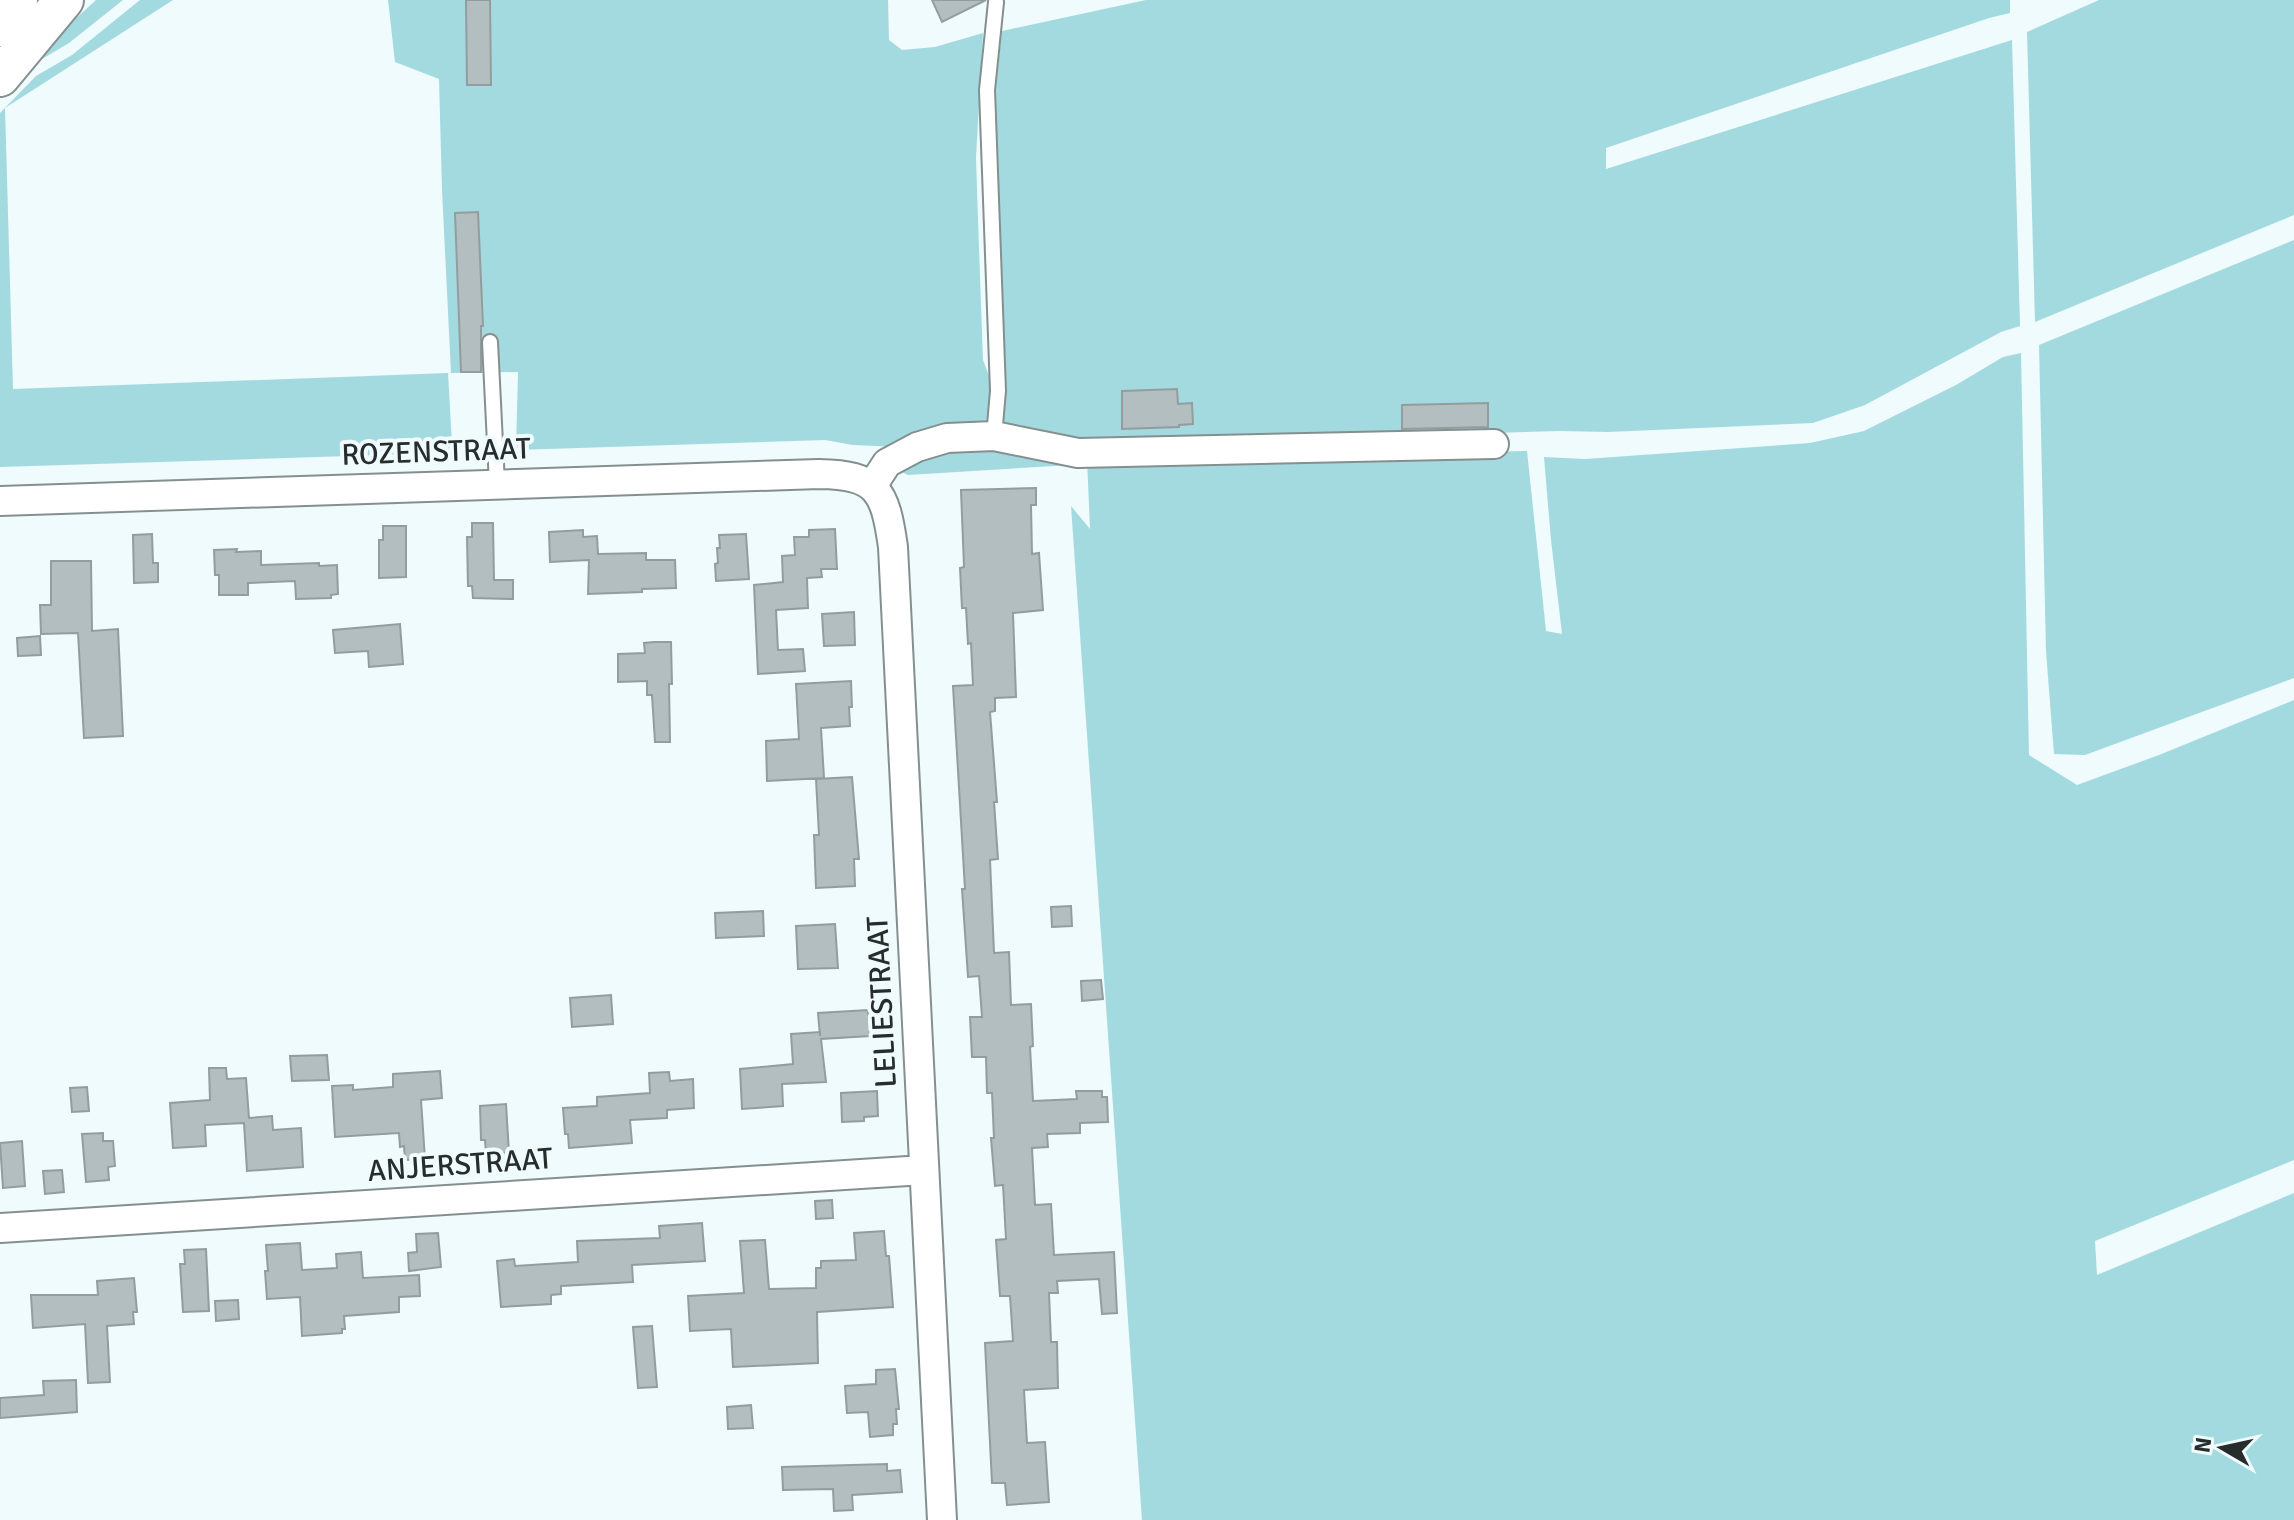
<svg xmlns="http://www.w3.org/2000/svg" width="2294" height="1520" viewBox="0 0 2294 1520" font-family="Signika,sans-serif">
  <rect width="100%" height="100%" fill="#effbfc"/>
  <!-- green -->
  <path fill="#a3dae0" d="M96 0H123L69 43 42 59 72 22Z
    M140 0H173L5 108 13 389 448 373 452 444 446 453 0 467V113L36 76 72 55Z
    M388 0H888L889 40 902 50 935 47 983 33 976 158 978 220 983 360 994 389V411L977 430 900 447 853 445 825 440 516 450 518 372 451 373 442 190 439 79 395 62Z
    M1146 0H2010V13L1989 18 1606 148V169L2012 40 2020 326 2001 332 1865 405 1813 423 1608 432 1560 431 1075 446 998 431 1006 392 996 344 989 215 995 93 1002 31Z
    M2099 0H2294V215L2035 322 2027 32Z
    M2294 240V678L2085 755 2054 754 2046 651 2039 345Z
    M2021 353 2029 755 2077 785 2159 755 2294 700V1160L2095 1241 2097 1275 2294 1193V1520H1142L1071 506 1090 529 1087 459 1527 451 1546 631 1562 634 1551 540 1544 457 1585 459 1810 443 1864 431 1956 385 2003 357Z
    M999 445 1071 465 908 475 900 471 905 458Z"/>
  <!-- building -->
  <path fill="#b3bec0" stroke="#939d9e" stroke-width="2" d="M466 0H490L491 85H467Z
    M932 0H986L942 22Z
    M478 212 483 326H481V372H461L455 213Z
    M1177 389 1178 404 1192 403 1193 424 1179 425V427L1122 429V391Z
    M1488 403V427L1402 429V405Z
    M1036 488V505H1031L1032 554 1039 553 1043 610 1013 613 1016 697 995 698V711L990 712 997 802H994L998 859 990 860 994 953 1009 952 1011 1005 1031 1004 1033 1046 1030 1047 1033 1101 1077 1099 1076 1091H1102V1097H1107L1108 1122 1080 1123V1133L1047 1134 1048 1147 1032 1148 1035 1205 1051 1204 1054 1255 1114 1252 1117 1313 1102 1314 1099 1279 1057 1281 1058 1293H1049L1051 1342H1057L1058 1388 1024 1390 1027 1443 1045 1442 1049 1502 1007 1505 1005 1483H992L985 1343 1013 1341 1010 1296H1000L996 1240 1006 1239 1003 1185 995 1186 991 1138H994L992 1093H987L986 1057H972L970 1017H982L979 976 968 977 962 889H965L953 686 973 685 971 643 968 644 966 608H962L960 568 964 567 961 490Z
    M472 523H493L494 580H513V599L473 598 472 586H468L467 537H472Z
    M383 526H406V577L379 578V540H383Z
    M835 529 837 569H821L822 577 807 578 808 608 776 610 778 650 803 649 805 671 758 674 754 585 783 582 782 556 795 555 794 537H809V530Z
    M583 530V537L597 536 598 554 646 553V560H675L676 588 642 589V592L588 594 589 560 550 562 549 532Z
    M152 534 153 563H158V582L134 583 133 535Z
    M746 534 749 579 716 581 715 564 718 563 717 548H720L719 535Z
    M237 549 236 552 261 551V565L319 563V566L337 565 338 594 331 595V598L296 599 295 581 248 583V595H219V575H215L214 550Z
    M51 561H91L92 631 118 629 123 736 84 738 78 633 41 634 40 605H51Z
    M854 612 855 645 824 646 822 614Z
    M400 624 403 664 369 667 368 651 335 653 333 630Z
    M40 636 41 655 18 656 17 638Z
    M654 642H671L672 684H669L670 742H655L652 695H647V681L618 682V654L645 653 644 643Z
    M851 681 852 707H849L850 726 821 728 824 778 767 781 766 741 799 739 796 684Z
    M852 777 859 859H854L855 886 816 888 814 835H819L816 779Z
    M1071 906 1072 926 1052 927 1051 907Z
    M763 911 764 936 716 938 715 913Z
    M835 924 838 968 798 969 796 926Z
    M1101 980 1103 999 1082 1001 1081 981Z
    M611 995 613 1024 572 1027 570 998Z
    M868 1010 870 1036 821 1039 826 1082 782 1084 783 1106 742 1109 740 1069 793 1064 791 1034 820 1032V1036L818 1013Z
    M327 1055 329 1080 292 1081 290 1056Z
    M209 1068H226L227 1079 246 1078 249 1118 272 1116 273 1130 301 1128 303 1167 247 1171 244 1123 205 1125 206 1146 173 1148 170 1103 210 1100Z
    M440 1071 442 1098 421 1100 425 1159 405 1160 404 1146 400 1147 399 1133 335 1137 332 1086 353 1085V1090L393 1087V1074Z
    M669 1072 670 1081 693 1079 694 1108 667 1110V1118L630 1120 632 1143 569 1148 568 1134H565L563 1108 597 1106V1097L650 1093 649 1073Z
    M87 1087 89 1111 72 1112 70 1088Z
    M877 1091 878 1116 864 1117V1121L842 1122 841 1093Z
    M506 1104 509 1153 486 1154 485 1140H481L480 1106Z
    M103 1133V1141H113L115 1166 108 1167 109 1180 86 1182 82 1134Z
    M22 1141 25 1186 3 1188 0 1143Z
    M62 1170 64 1192 45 1194 43 1171Z
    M832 1200 833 1218 816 1219 815 1201Z
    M702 1223 705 1261 632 1265 633 1282 561 1286V1294L551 1295V1304L501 1307 497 1261 514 1259 515 1266 578 1262 577 1241 660 1238 659 1226Z
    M884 1231 886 1256H889L893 1307 817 1312 818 1363 733 1367 731 1329 690 1331 688 1296 744 1293 740 1241 765 1240 769 1289 816 1288V1268H821V1261L856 1260 854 1233Z
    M438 1233 441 1267 409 1271 408 1253 417 1252 416 1234Z
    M300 1243 302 1270 337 1268 336 1254 361 1252 363 1278 419 1275 420 1296 399 1297V1312L344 1316 345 1329H342V1333L302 1336 300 1297 267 1299 265 1271H268L266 1245Z
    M206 1249 209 1311 183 1312 180 1264H185L184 1250Z
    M134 1278 137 1312H133L134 1324 107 1326 110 1382 88 1383 85 1324 33 1328 31 1295H98L97 1281Z
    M238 1300 239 1319 216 1321 215 1301Z
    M652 1326 657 1387 638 1388 633 1327Z
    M895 1369 899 1409H896L897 1424H893V1435L870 1437 868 1412 847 1413 845 1386 876 1384V1370Z
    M76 1380 77 1412 0 1418V1398L44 1395 43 1381Z
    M751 1405 753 1428 728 1429 727 1407Z
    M887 1464V1471L900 1470 902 1492 852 1495 853 1510 834 1511 833 1489 783 1490 782 1467Z"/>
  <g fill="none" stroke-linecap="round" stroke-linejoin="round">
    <defs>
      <path id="service" d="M490 342 497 484
        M994 436 998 391 987 90 996 2"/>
      <path id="minor" d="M872 486 887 463 917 447 947 438 994 436 1078 453 1494 444
        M0 501 819 474C878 475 885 491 893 547L942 1520
        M0 1228 924 1170"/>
      <path id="secondary" d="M0 27 18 0
        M0 77 64 0"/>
    </defs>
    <!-- service casing -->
    <use href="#service" stroke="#848f90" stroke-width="18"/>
    <!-- minor casing -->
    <use href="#minor" stroke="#848f90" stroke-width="32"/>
    <!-- secondary casing -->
    <use href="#secondary" stroke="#848f90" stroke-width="42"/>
    <!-- service -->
    <use href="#service" stroke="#fff" stroke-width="14"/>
    <!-- minor -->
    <use href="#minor" stroke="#fff" stroke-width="28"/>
    <!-- secondary -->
    <use href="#secondary" stroke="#fff" stroke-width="38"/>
  </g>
  <g text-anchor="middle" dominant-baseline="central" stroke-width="8" stroke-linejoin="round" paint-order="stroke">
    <!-- street labels -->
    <g font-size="30" fill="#272c2c" stroke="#effbfc">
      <text transform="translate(436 452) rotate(-2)">ROZENSTRAAT</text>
      <text transform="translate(882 1002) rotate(-93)">LELIESTRAAT</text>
      <text transform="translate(460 1165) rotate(-4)">ANJERSTRAAT</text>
    </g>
  </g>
  <!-- north arrow -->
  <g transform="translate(2222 1448) rotate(279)" stroke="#effbfc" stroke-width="6" paint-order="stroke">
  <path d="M0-6L14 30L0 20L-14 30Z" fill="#272c2c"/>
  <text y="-12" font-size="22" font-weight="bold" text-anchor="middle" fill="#272c2c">N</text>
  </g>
</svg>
